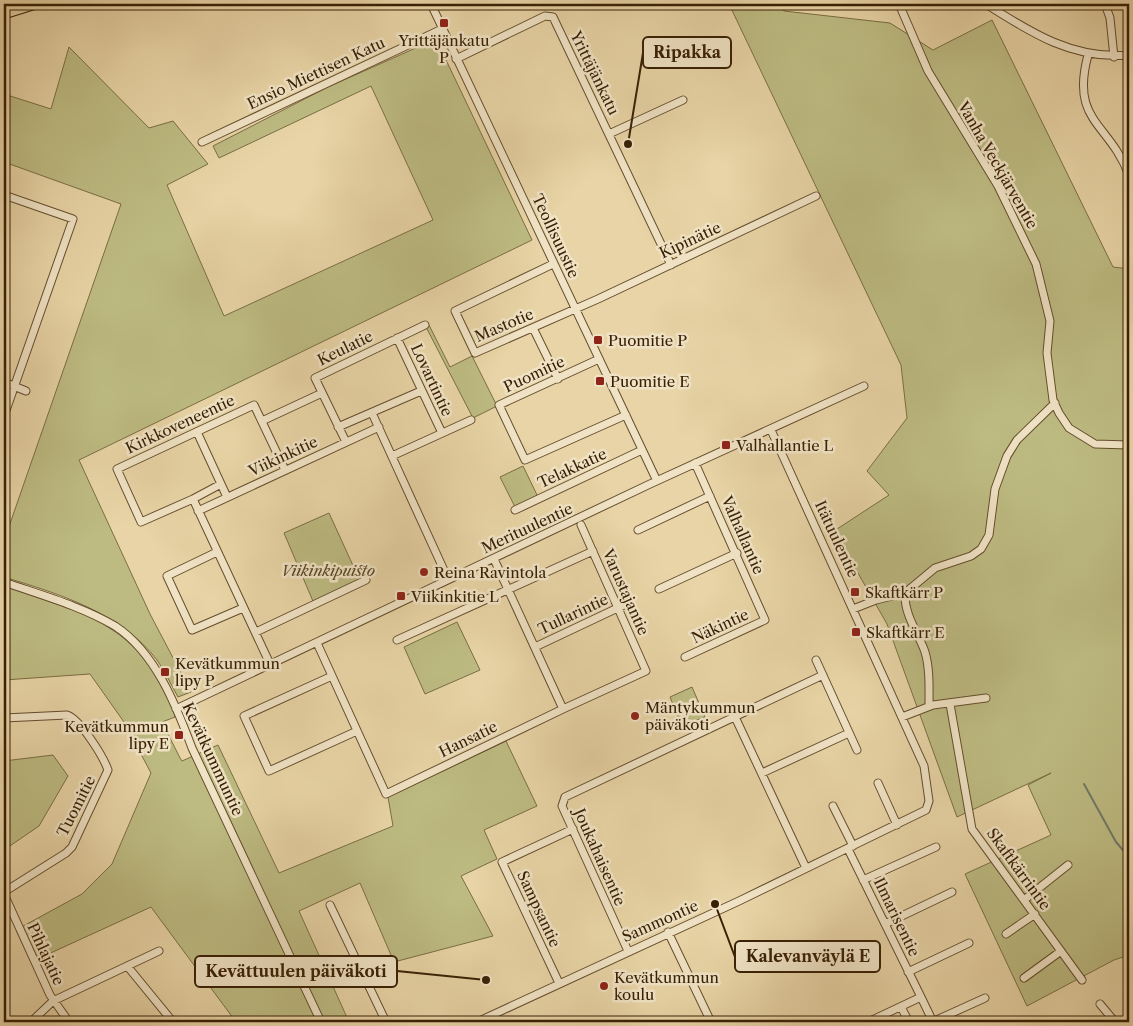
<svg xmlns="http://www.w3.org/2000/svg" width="1133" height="1026" viewBox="0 0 1133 1026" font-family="'Libre Caslon Text',serif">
  <rect width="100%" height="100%" fill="#e8d4a6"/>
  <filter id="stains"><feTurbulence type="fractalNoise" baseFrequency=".004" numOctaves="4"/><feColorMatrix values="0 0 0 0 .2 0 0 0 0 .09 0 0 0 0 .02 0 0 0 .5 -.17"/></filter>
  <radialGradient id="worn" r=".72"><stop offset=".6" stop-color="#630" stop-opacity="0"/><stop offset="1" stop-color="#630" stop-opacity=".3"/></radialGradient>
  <!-- green -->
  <path fill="#bdbb82" stroke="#7a6e44" d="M729 4H780L784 11 890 23 933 50 992 20 1113 267 1129 269V955L1114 960 1027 1006 965 874 1051 835 1028 785 1051 773 957 817 887 624 834 531 889 495 867 471 907 418 901 365Z
    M436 39 532 240 79 460 150 614 191 692 178 697C171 685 165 671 157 660 120 612 59 594 4 577V541L121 204 4 162V94L51 109 69 47 149 128 173 121 208 164 167 185 224 316 433 220 371 86 219 158 213 146 328 87Z
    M429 325 450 367 472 356 497 406 473 418 426 327Z
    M523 466 538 497 515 507 500 477Z
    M329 513 361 583 315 606 284 533Z
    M4 586C38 598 84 610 114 631 141 649 168 685 175 717L162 722 180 758 182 761 218 745 279 873 393 826 388 797 506 741 537 806 484 830 497 859 461 876 493 936 394 962 360 883 299 911 349 1022H236L151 907 31 962 16 930 82 894 112 864 151 773 124 722 90 674 4 680Z
    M457 622 480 670 425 694 404 647Z
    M692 687 705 717 682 726 670 697Z
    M53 755 68 776 39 826 4 850V761Z"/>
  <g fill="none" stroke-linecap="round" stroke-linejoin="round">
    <!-- stream -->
    <path stroke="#717b69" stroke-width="2" d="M1084 784 1116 842 1129 857"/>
    <defs>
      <path id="minor" d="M431 4 657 481
        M899 4 928 71 998 186 1036 264 1050 321 1047 353 1053 400 1059 413 1069 428 1095 444 1129 445
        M986 4C1031 33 1074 60 1129 55
        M1105 4 1110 18 1114 57
        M1088 55C1070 122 1109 122 1129 175
        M456 59 545 16 553 17 671 265
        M609 134 683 100
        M202 142 442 29
        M4 195 73 219 4 416
        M553 264 455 311 475 353 598 299 816 196
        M533 328 558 379
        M397 338 442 433
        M599 359 499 405 525 460 626 415
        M4 382 26 391
        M372 413 448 579
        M262 421 322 393
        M338 427 421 391
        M197 432 227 497
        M346 442 315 378 425 325
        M392 456 471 420
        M221 484 193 499 141 522 117 469 254 405 285 470
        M193 499 270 664
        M515 510 642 450
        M198 511 379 427
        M638 530 710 496
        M217 552 167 576 192 630 243 608
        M4 582C41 595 81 606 115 626 155 652 176 705 192 748L321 1022
        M659 589 737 553
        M905 593C904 615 918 632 925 652 930 669 929 688 929 706
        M853 609 876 600 905 593 935 568 971 556 981 549 989 535 995 489 1007 456 1017 440 1055 403
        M256 632 366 580
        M397 640 593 551
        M317 643 386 794 563 709 494 559
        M535 647 624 605
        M685 657 765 620 695 463
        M816 660 857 750
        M332 676 244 716 269 771 357 731
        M950 704 972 829 1082 980
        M176 709 650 484 864 386
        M563 709 646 671 581 525
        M735 717 806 868
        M902 717 933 705 986 698
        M4 718 67 715C80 719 103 756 108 770L72 847 66 853 4 892
        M762 773 849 733
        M878 783 897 825
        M833 806 853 846
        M848 849 921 997 868 1022
        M863 880 936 847
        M4 894 50 995 69 1022
        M1024 900 1068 865
        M330 905 386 1022
        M885 924 952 892
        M668 932 711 1022
        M1006 934 1035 914
        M628 951 562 806 565 797 823 675
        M128 967 173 1022
        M908 972 969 943
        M1024 978 1061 951
        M559 983 502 862 573 829
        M921 997 933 1022
        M1100 1004 1115 1022
        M901 1007 909 1022
        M31 1022 53 1001 159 951
        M477 1022 739 901 926 810 929 801 924 766 771 430
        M932 1022 985 998"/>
      <path id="major" d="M4 14 36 4"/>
    </defs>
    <!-- minor casing -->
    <use href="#minor" stroke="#644d2d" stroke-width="9"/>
    <!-- major casing -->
    <use href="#major" stroke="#382005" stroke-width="11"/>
    <!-- minor -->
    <use href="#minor" stroke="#f0e3c5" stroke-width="7"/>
    <!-- major -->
    <use href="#major" stroke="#e8d4a6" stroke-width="9"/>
  </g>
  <!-- markers -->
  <g fill="#8f2418" stroke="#f0e3c5" stroke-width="2">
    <rect x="439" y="18" width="10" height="10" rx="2.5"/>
    <rect x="593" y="335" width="10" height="10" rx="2.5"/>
    <rect x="595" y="376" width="10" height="10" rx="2.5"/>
    <rect x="721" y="440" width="10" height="10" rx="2.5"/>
    <circle cx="424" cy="572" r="5"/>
    <rect x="850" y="587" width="10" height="10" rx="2.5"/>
    <rect x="396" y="591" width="10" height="10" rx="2.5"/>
    <rect x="851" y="627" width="10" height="10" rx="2.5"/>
    <rect x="160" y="667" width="10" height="10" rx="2.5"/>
    <circle cx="635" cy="716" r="5"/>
    <rect x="174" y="730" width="10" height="10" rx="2.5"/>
    <circle cx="604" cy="986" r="5"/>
  </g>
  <g text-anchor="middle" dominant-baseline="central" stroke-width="5" stroke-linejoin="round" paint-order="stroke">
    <!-- poi labels -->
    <g font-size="15" fill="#382005" stroke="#f0e3c5" text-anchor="start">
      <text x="444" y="40" text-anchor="middle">Yrittäjänkatu<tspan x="444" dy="17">P</tspan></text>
      <text x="608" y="340">Puomitie P</text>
      <text x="610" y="381">Puomitie E</text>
      <text x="736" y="445">Valhallantie L</text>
      <text x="434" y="572">Reina Ravintola</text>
      <text x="865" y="592">Skaftkärr P</text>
      <text x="411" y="596">Viikinkitie L</text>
      <text x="866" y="632">Skaftkärr E</text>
      <text x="175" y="663">Kevätkummun<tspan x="175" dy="17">lipy P</tspan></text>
      <text x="645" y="707">Mäntykummun<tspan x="645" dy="17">päiväkoti</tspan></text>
      <text x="169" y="726" text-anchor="end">Kevätkummun<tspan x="169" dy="17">lipy E</tspan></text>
      <text x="614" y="977">Kevätkummun<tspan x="614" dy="17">koulu</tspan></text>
    </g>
    <!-- street labels -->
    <g font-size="15" fill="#382005" stroke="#f0e3c5">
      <text transform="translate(316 73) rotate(-25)">Ensio Miettisen Katu</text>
      <text transform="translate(595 73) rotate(64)">Yrittäjänkatu</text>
      <text transform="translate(998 165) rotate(60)">Vanha Veckjärventie</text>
      <text transform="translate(556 236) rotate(65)">Teollisuustie</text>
      <text transform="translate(690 240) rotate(-25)">Kipinätie</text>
      <text transform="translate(504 325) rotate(-23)">Mastotie</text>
      <text transform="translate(345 348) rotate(-26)">Keulatie</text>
      <text transform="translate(534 374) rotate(-25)">Puomitie</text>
      <text transform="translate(432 380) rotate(65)">Lovartintie</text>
      <text transform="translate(180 424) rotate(-25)">Kirkkoveneentie</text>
      <text transform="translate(283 456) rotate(-25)">Viikinkitie</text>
      <text transform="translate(572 468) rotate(-25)">Telakkatie</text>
      <text transform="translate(527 528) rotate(-25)">Merituulentie</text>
      <text transform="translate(743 535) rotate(66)">Valhallantie</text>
      <text transform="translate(837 539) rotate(65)">Itätuulentie</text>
      <text transform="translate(626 592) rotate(66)">Varustajantie</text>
      <text transform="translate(573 614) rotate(-25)">Tullarintie</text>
      <text transform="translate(720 626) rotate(-25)">Näkintie</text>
      <text transform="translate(468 739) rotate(-26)">Hansatie</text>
      <text transform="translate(213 759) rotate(65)">Kevätkummuntie</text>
      <text transform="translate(76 806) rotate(-63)">Tuomitie</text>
      <text transform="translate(600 857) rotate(66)">Joukahaisentie</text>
      <text transform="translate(1019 869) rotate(54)">Skaftkärrintie</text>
      <text transform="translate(539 909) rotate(65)">Sampsantie</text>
      <text transform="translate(897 917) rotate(64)">Ilmarisentie</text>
      <text transform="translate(660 921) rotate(-24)">Sammontie</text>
      <text transform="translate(46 954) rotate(65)">Pihlajatie</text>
    </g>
    <!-- park labels -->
    <g font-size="15" font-style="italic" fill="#594724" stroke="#f0e3c5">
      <text x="328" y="570">Viikinkipuisto</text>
    </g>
  </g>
  <!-- callouts -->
  <path fill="none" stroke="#382005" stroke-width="2" d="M628 144L643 53M715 904L735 957M486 980L397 971"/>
  <g fill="#382005" stroke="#f0e3c5" stroke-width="2">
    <circle cx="628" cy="144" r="5"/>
    <circle cx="715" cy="904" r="5"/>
    <circle cx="486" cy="980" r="5"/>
  </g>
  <g fill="#f0e3c5" stroke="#382005" stroke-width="2">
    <rect x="643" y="37" width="88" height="31" rx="5"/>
    <rect x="735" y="941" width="145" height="31" rx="5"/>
    <rect x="195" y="956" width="202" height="31" rx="5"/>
  </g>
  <g font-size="16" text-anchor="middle" font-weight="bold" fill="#382005">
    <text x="687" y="58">Ripakka</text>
    <text x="808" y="962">Kalevanväylä E</text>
    <text x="296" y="977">Kevättuulen päiväkoti</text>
  </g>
  <!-- margin -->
  <rect width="1133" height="1026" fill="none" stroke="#e8d4a6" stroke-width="20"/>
  <rect x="5" y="5" width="1123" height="1016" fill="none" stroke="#382005" stroke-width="2.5"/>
  <rect x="10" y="10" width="1113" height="1006" fill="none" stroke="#382005"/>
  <rect width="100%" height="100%" filter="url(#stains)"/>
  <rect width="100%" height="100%" fill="url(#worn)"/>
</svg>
